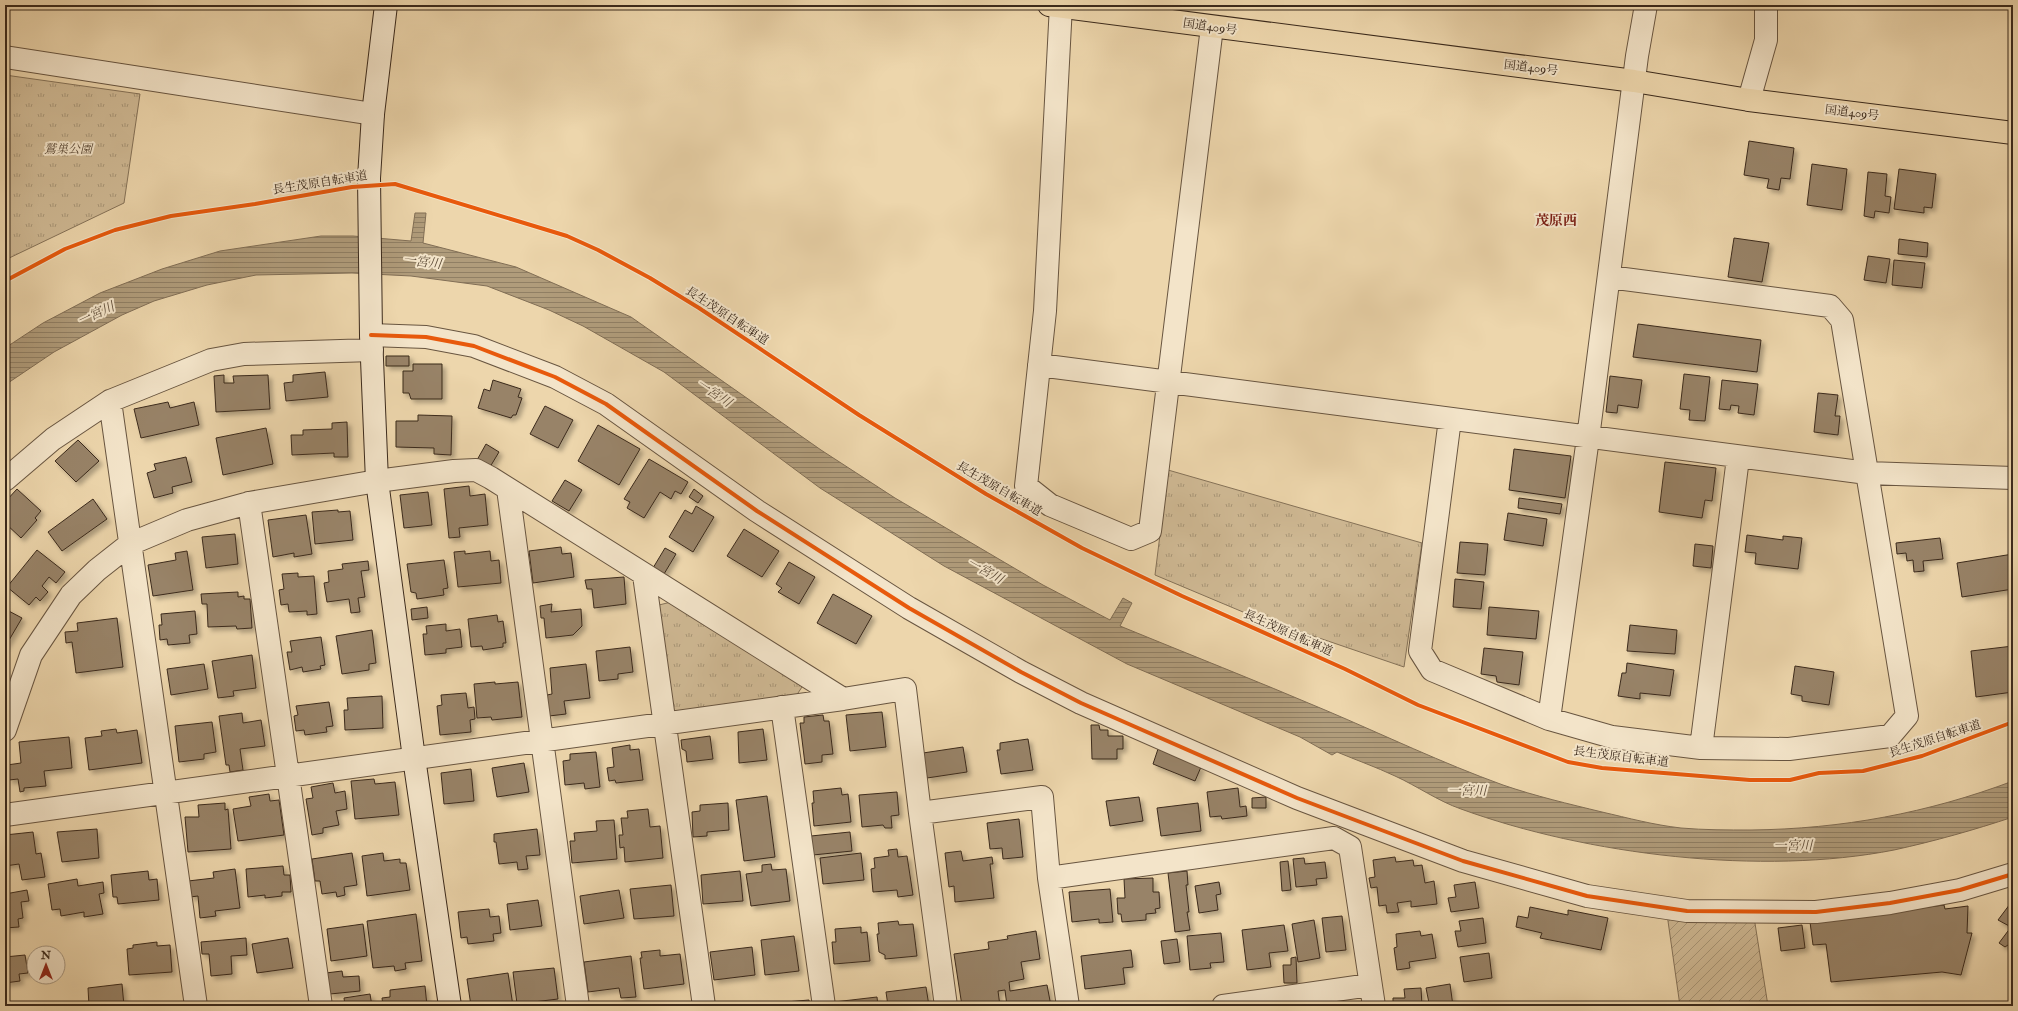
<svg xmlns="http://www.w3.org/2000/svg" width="2018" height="1011" viewBox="0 0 2018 1011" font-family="'IM FELL Double Pica','Noto Serif JP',serif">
  <defs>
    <pattern id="park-tufts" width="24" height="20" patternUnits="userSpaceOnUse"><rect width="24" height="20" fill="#cfb994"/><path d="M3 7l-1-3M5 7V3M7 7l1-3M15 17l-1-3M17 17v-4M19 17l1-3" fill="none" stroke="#a99778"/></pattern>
    <pattern id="garden-furrows" width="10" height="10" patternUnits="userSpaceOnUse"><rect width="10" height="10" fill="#cfb994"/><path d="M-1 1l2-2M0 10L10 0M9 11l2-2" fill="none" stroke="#a99778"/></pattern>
    <pattern id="water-rules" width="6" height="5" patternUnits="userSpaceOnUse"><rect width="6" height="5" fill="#b09c7b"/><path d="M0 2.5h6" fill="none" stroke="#907f64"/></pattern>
    <filter id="shadow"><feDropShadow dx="3.5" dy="3.5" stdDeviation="2" flood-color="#0004"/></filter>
  </defs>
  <rect width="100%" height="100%" fill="#edd6ac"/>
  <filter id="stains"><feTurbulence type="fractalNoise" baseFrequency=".005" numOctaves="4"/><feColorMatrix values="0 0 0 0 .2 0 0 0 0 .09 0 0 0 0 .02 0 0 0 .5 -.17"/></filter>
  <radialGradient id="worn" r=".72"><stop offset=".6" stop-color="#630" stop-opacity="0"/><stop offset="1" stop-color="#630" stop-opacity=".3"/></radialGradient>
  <!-- park -->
  <path fill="url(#park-tufts)" stroke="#857258" d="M5 75 140 94 124 203 5 260Z
    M1168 470 1422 543 1404 667 1243 612 1155 575Z
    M671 602 804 684 796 696 677 714 669 704 655 606Z"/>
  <!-- garden -->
  <path fill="url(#garden-furrows)" stroke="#857258" d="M1667 914 1754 917 1768 1006H1680Z"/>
  <!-- water -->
  <path fill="url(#water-rules)" stroke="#816e55" d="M415 213H426L423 243 516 267 631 317 821 450 895 498 1043 585 1110 620 1123 598 1132 603 1120 626C1188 654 1257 681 1325 710 1384 735 1442 763 1503 785 1535 796 1569 804 1602 812 1628 818 1654 825 1681 828 1704 830 1728 830 1751 830 1842 829 1928 813 2013 781V817C1974 830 1935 841 1894 850 1762 876 1587 855 1461 809 1438 801 1417 786 1395 776 1376 767 1356 760 1337 752L1332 755 1300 737 1127 664 944 566 820 488 664 372 583 326 549 310 487 286 411 276 352 273 256 275 207 285 154 301 122 315 54 352 5 385V348L43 323 100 293 162 269 220 251 321 236H353L411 241Z"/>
  <!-- building -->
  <path fill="#988367" stroke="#3b2a1c" filter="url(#shadow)" d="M1749 141 1794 148 1790 179 1781 178 1779 190 1767 188 1769 179 1744 175Z
    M1812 164 1847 169 1842 210 1807 205Z
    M1899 169 1936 174 1932 208 1924 207V213L1894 209Z
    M1868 172 1887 174 1885 196 1891 197 1889 213 1875 211 1874 218 1864 216Z
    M1734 238 1769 243 1762 282 1728 277Z
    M1899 239 1928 243 1927 257 1898 254Z
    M1868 256 1890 259 1886 283 1864 280Z
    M1894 260 1925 263 1922 288 1892 285Z
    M1638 324 1761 340 1757 372 1633 357Z
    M386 356H409V366H386Z
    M413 364H442V399H411L409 393H403V371H413Z
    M325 372 328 397 286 401 284 383 293 382V375Z
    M1684 374 1710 377 1705 421 1689 420 1690 410 1680 409Z
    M224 375V383H234L233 376 268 375 270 409 216 412 214 376Z
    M1610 376 1642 380 1638 408 1618 405 1617 413 1606 412Z
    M493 380 521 389 518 397 522 398 516 415H513L511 418 478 408 484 389 490 391Z
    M1722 380 1758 384 1754 415 1738 413 1739 406 1731 405 1730 410 1719 409Z
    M1818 393 1838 395 1835 416H1840L1838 435 1814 432Z
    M168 402 170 408 194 402 199 425 141 438 134 409Z
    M545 406 573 420 558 448 530 434Z
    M418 415 452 416 451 455 434 454V448L396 447V421H418Z
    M347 422 348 457H334V453L292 455 291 435H303V430L332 429V423Z
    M598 425 640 449 619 485 578 461Z
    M266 428 273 464 223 475 216 438Z
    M78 440 99 461 76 482 55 461Z
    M486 444 499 452 490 467 477 460Z
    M1514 449 1571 456 1565 498 1509 490Z
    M186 457 192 482 172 487 173 493 154 498 147 473 156 470 154 464Z
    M649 459 688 482 681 494 675 491 671 499 660 492 644 518 627 508 630 502 624 499Z
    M1665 462 1716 468 1712 501 1705 500 1702 518 1659 512Z
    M565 480 582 490 569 511 552 501Z
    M469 486 470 496 485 494 488 525 459 528 460 537 449 538 444 489Z
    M17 489 41 511 35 518 37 520 21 538 5 523V502Z
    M694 489 703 496 698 503 689 497Z
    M428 492 432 525 404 528 400 495Z
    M1519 498 1562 504 1560 514 1518 508Z
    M93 499 107 519 62 551 48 532Z
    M696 506 714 517 693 552 669 537 685 510 692 514Z
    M338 510V512L350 511 353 540 315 544 312 512Z
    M1508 513 1547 519 1543 546 1504 540Z
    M306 515 312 554 294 557V553L273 557 268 520Z
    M744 529 779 551 762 577 727 556Z
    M235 534 238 564 206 568 202 537Z
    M1747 535 1783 540V536L1802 538 1798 569 1755 564 1756 553 1745 552Z
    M1940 538 1943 559 1923 561 1924 571 1914 572 1913 560 1907 561 1906 553 1897 554 1896 543Z
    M1460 542 1488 544 1485 575 1457 573Z
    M1695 544 1713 546 1711 568 1693 566Z
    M561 547 562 554 571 553 574 577 533 583 529 551Z
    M665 548 676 554 664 574 653 568Z
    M37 550 65 572 56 583 49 577 42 586 48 592 40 601 36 597 29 605 7 587Z
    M187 551 193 590 153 596 148 565 176 560 175 553Z
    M465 551V554L490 551 491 561 499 560 501 583 458 587 454 552Z
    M2013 554V589L1962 597 1957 563Z
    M444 560 448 588 443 589 444 595 417 599 416 593 411 592 407 564Z
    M368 561 369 570 361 571 365 597 358 598 360 612 351 613 349 599 327 602 324 583 329 582 328 571 343 569 342 564Z
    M789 562 815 577 799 604 778 592 782 588 776 584Z
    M298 573V577L314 576 317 614 307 615V611L289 612 288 604 281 605 279 590 284 589 282 574Z
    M624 577 626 604 594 608 592 589H587L585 580Z
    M1455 579 1484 582 1481 609 1453 607Z
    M238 592V597L244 596V599H250L252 628 237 629 236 626 208 627 207 604H202L201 594Z
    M833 594 872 616 856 644 817 623Z
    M552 604 551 612 581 609 582 626 573 635 546 638 544 618H541L540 606Z
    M427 607 428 618 412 620 411 609Z
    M1489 607 1539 611 1536 639 1487 635Z
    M5 609 22 618 5 647Z
    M195 611 197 634 189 635 190 643 168 645 167 639 160 640 159 625H162L161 614Z
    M497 615 498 622 503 621 506 643H503V647L483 650 482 646 471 647 468 619Z
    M117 618 123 667 76 673 72 642 66 643 65 632 78 631 77 623Z
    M446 624V631L460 629 462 647 446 649V653L425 655 423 634H427L426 626Z
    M1630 625 1677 630 1675 654 1627 651Z
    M372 630 376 663 369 664V670L342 674 336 636Z
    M321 637 325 665 320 666 321 669 303 672 302 667 290 670 287 652H292L290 641Z
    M2013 646V692L1976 697 1971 651Z
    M630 647 633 672 618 674V679L599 681 596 651Z
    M1484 648 1523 652 1519 685 1497 682 1496 676 1481 674Z
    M252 655 256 688 233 691 234 696 218 698 212 661Z
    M1627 663 1674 670 1670 696 1640 693V699L1618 696 1622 673H1626Z
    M204 664 208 689 171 695 167 669Z
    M586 664 590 698 564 701 566 714 549 716 547 695 552 694 550 668Z
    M1795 666 1834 672 1829 705 1802 701V696L1791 694Z
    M495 682V684L518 682 522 717 492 720 491 717 477 718 474 684Z
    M466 693 468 708 474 707 475 719 470 720 471 732 440 735 437 706 442 705 441 695Z
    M382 696 383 728 345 730 344 710H348L347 698Z
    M329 702 333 726 326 727 327 732 305 735 304 730 296 731 294 716 298 715 296 706Z
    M882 712 886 747 850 751 846 715Z
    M242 713 243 723 261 720 265 746 240 749 243 770 230 772 229 765H226L219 716Z
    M823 715 824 721H829L833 754 822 755V762L805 764 800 723H804V717Z
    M212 722 216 752 204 754V759L179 762 175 726Z
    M1091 725H1099L1100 730H1108V736H1123V749H1117V759H1092Z
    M116 729 117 733 137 730 142 763 89 770 85 738 102 736 101 731Z
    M763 729 767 760 739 763 738 732Z
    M710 736 713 759 687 762 686 751 682 749 681 740Z
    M69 737 72 768 44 771 46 786 24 788V791L20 792 18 779 9 780 7 765 21 763 19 742Z
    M1028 739 1033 770 1001 774 997 750H1000V743Z
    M630 745V750L639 749 643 780 616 783 615 780 609 781 607 768 614 767 612 748Z
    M963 747 967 772 927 778 923 753Z
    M1158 749 1201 767 1195 781 1153 764Z
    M596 752 600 787 585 789 584 783 565 785 563 761 570 760V754Z
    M524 763 529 792 497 797 492 768Z
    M471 769 474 801 444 804 441 773Z
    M374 779 375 784 395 782 399 815 355 819 351 781Z
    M333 783 335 793 345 791 347 809 336 811 339 825 323 828V833L312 835 306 799 313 798 311 787Z
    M841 788 842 795 848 794 851 822 814 826 812 803H814L813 791Z
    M1238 788 1240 807 1246 806 1247 816 1222 819 1221 816 1210 817 1207 792Z
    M897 792 899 815 891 816 892 828H885L883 825 862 827 859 795Z
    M269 794 270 801 279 800 284 835 238 841 233 809 251 806 249 797Z
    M767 796 775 857 744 861 736 800Z
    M1139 797 1143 821 1110 826 1106 801Z
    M1266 797V808H1252V798Z
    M225 803V810L228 809 231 849 188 852 185 817H199L198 805Z
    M728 803 729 830 707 832V836L693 837 692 812 700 811V805Z
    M1198 803 1201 831 1161 836 1157 808Z
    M648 809 650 827 660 826 663 858 625 862 624 847 620 848 619 835H623L621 818H628L627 811Z
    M1019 819 1023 857 1003 859 1002 848 990 849 987 823Z
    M614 820 617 859 572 863 570 841H575L574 833 597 831 596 821Z
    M97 829 99 858 62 862 57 832Z
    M537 829 540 855 526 856 528 869 518 870 517 862 499 864 496 842H494V834Z
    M33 832 36 854 41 853 45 877 22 880 19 864 5 866V835Z
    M850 832 852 851 813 855 811 836Z
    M897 849 898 857 907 856 913 895 898 897 897 890 873 892 871 869 875 868 874 858 889 856 888 850Z
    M961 851 963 861 992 857 993 864H990L994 898 955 902 954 886 949 887 945 853Z
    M352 853 357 885 344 887 345 895 337 897 336 892 322 894 320 881H315L312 859Z
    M383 853 384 861 400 859V863H406L410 890 367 896 362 856Z
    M861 853 864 880 823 884 820 858Z
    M1395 857 1396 862 1413 860 1414 866 1422 865 1425 883 1434 881 1437 904 1411 907V901L1397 903 1399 912 1387 913 1386 905 1379 906 1377 887 1371 888 1369 878 1375 877 1373 860Z
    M1304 858 1305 864 1325 862 1327 878 1316 879 1317 885 1296 887 1293 859Z
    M1288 861 1291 890 1282 891 1280 862Z
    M771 864 772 870 786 869 790 901 751 906 746 874 762 872V865Z
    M283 866 284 875H290L291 892H282V896L265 898V895L248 897 246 869Z
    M235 869 240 908 215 911 216 916 200 918 198 896 190 897 188 881 214 878 213 872Z
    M148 871 149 880 157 879 159 900 118 904 117 897H113L111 875Z
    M740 871 743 901 703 904 701 875Z
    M1187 871 1188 885H1186L1189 912H1187L1190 930 1175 932 1168 873Z
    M1153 878V892H1159L1160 908 1155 909 1156 913 1146 914V920L1122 922 1121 914H1118L1117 898H1125L1124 879Z
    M77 879 78 886 103 882 104 893 99 894 103 914 84 917V912L61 916 60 909 52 910 48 884Z
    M1219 882 1221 894 1216 895 1218 910 1199 913 1195 886Z
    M1475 882 1479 908 1451 912 1448 898 1456 897 1454 885Z
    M671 885 674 916 634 919 630 889Z
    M1110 889 1113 922 1099 923V919L1072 922 1069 892Z
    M27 890 29 901 21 902 23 918 18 919 19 927 5 928V894Z
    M619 890 624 918 584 924 580 896Z
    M538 900 542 926 510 930 507 904Z
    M2013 900V950L2008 945 2005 947 1999 943 2011 927 1998 920Z
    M1944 905 1945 909 1968 906 1967 933H1972L1961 975 1942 972 1831 982 1826 944 1813 945 1810 922Z
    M1530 907 1568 915V910L1608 918 1601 950 1540 938 1542 933 1516 927 1518 916 1528 918Z
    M489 909 490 917 499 916 501 933 493 934 494 941 468 944 467 937 461 938 458 912Z
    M416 914 422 961 405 963 406 969 395 971 394 966 373 968 367 921Z
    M1342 916 1346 950 1326 952 1322 918Z
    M1483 918 1486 943 1458 947 1455 931H1461L1459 921Z
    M1314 920 1320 958 1298 962 1292 924Z
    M898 921 899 925 913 924 917 956 885 959V955L879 952 877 934H879L878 923Z
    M363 924 367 956 331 961 327 929Z
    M1284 925 1288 951 1269 953 1271 967 1247 970 1242 930Z
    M1802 925 1805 948 1781 951 1778 928Z
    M861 927V933L867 932 870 961 834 964 832 942H836L835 929Z
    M1036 931 1040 959 1021 962 1024 979 1009 982 1010 991 1047 985 1051 1006H1007L1005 990 998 991 1000 1006H962L954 954 989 949 988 942 1008 939 1007 936Z
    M1420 931 1421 936 1432 934 1436 958 1409 962 1410 968 1397 970 1394 948 1397 947 1396 934Z
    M1221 933 1224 962 1210 963 1211 968 1190 970 1187 936Z
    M794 936 799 971 765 975 761 940Z
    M246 938 247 955 231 956 232 974 211 976 209 954H202L201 942Z
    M288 938 293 968 257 973 252 944Z
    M1177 939 1180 962 1164 964 1161 941Z
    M157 942V946L170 945 172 972 129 975 127 949 133 948V945Z
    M752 947 755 975 714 980 710 952Z
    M660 950V956L680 954 684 984 644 989 640 958H642L641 952Z
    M1131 950 1133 967 1123 968 1125 984 1085 989 1081 956Z
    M1489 953 1492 978 1464 982 1460 957Z
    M25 955 28 973 19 974 20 981 5 983V957Z
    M631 956 636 997 621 998 619 988 588 992 584 962Z
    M1296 957 1297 983H1284L1283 965H1291V958Z
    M554 968 558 999 517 1004 513 972Z
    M342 971 343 977 359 976 360 991 330 994 326 973Z
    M508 973 513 1006H471L467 979Z
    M122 984 124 1006H89L88 988Z
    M1450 984 1453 1006H1431V1003H1429L1426 988Z
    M425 986 427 1006H383L382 998 390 997V990Z
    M926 987 929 1006H888L886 992Z
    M1421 988 1422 1006H1393V998H1405L1404 989Z
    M370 994 372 1006H345L344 998Z
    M877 997 878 1006H834V1002Z
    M809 1000V1006H774V1003Z
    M1344 1001 1345 1006H1307Z"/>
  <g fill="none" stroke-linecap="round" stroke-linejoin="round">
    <defs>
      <path id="street" d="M1061 5 1045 311 1026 486 1050 505 1131 539 1150 531 1212 27
        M5 57 373 114
        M1749 100 1766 40V5
        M371 335 426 337 474 346 555 377 606 404 757 511 909 608 1021 672 1081 703 1297 798 1463 861 1587 896 1687 911 1816 912 1890 903 1960 890 2013 874
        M1039 365 1867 473 2013 478
        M110 401 196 1006
        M1450 419 1420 651 1432 670 1549 719 1612 737 1701 748 1789 749 1890 736 1907 716 1842 320 1830 306 1609 277
        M5 480 53 439 110 401 211 360 244 354 372 350
        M508 489 578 1006
        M249 503 321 1006
        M644 575 704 1006
        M782 707 824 1006
        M1549 719 1588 438 1637 56 1646 5
        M5 730 31 655 71 595 97 570 130 544 187 520 249 503 377 481 454 471 476 470 491 478 843 699
        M1701 748 1738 458
        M920 813 1042 797 1049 878 1068 1006
        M5 815 843 699 905 689 920 813 946 1006
        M1049 878 1334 838 1350 847 1374 1006
        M1223 1006 1370 985"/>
      <path id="secondary" d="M386 5 373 114 369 178 371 335 377 481 414 758 450 1006"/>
      <path id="highway" d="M1049 5 1634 81 1749 100 2013 133"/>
    </defs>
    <!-- street casing -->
    <use href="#street" stroke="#685540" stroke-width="24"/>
    <!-- secondary casing -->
    <use href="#secondary" stroke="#3b2a1c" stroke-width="24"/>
    <!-- highway casing -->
    <use href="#highway" stroke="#3b2a1c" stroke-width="24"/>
    <!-- street -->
    <use href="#street" stroke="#f3e4c9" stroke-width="22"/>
    <!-- secondary -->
    <use href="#secondary" stroke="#f3e4c9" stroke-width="22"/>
    <!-- highway -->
    <use href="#highway" stroke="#edd6ac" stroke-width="22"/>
    <defs>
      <path id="cycleway" d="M5 281 65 249 115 230 171 216 255 204 352 187 395 184 567 236 598 250 650 278 699 308 859 415 986 494 1082 548 1182 596 1345 669 1418 705 1568 762 1602 768 1750 780H1790L1819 773 1863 771 1922 756 2013 722
        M371 335 426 337 474 346 555 377 606 404 757 511 909 608 1021 672 1081 703 1297 798 1463 861 1587 896 1687 911 1816 912 1890 903 1960 890 2013 874"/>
    </defs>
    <!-- cycleway casing -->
    <use href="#cycleway" stroke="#f3e4c9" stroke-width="6"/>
    <!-- cycleway -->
    <use href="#cycleway" stroke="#e8590c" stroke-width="4"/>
  </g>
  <g text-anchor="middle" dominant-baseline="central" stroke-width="4" stroke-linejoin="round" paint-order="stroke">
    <!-- street labels -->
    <g font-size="12" fill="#3b2a1c" stroke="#f3e4c9">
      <text transform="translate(1210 27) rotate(8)">国道409号</text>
      <text transform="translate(1531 68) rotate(7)">国道409号</text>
      <text transform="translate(1852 113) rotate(7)">国道409号</text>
      <text transform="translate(320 183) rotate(-9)">長生茂原自転車道</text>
      <text transform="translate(727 316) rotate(33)">長生茂原自転車道</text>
      <text transform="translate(999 489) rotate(30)">長生茂原自転車道</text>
      <text transform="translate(1288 633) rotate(24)">長生茂原自転車道</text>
      <text transform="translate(1935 739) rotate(-18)">長生茂原自転車道</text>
      <text transform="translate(1621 757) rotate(7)">長生茂原自転車道</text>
    </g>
    <!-- park labels -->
    <g font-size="12" font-style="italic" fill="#594734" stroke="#f3e4c9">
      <text x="68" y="149">鷲巣公園</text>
    </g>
    <!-- water labels -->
    <g font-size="13" font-style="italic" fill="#5e4c38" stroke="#f3e4c9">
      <text transform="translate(422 262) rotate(7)">一宮川</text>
      <text transform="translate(96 314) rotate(-25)">一宮川</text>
      <text transform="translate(714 393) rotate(34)">一宮川</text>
      <text transform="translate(985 571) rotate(29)">一宮川</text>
      <text x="1467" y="791">一宮川</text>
      <text transform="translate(1793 846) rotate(-1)">一宮川</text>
    </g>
    <!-- quarter labels -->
    <g font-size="14" font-weight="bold" fill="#7a1f14" stroke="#f3e4c9">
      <text x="1556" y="220">茂原西</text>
    </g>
  </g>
  <!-- margin -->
  <rect width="2018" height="1011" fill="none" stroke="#edd6ac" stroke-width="20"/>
  <rect x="6" y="6" width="2006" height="999" fill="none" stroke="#3b2a1c" stroke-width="2"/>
  <rect x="10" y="10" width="1998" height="991" fill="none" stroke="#3b2a1c"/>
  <!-- north arrow -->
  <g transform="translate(46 965)"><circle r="19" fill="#f3e4c9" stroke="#a99a84"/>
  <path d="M0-3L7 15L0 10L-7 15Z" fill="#8f2418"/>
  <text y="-6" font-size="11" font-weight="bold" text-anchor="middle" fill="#3b2a1c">N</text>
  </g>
  <rect width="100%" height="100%" filter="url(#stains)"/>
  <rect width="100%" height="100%" fill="url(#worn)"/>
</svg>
